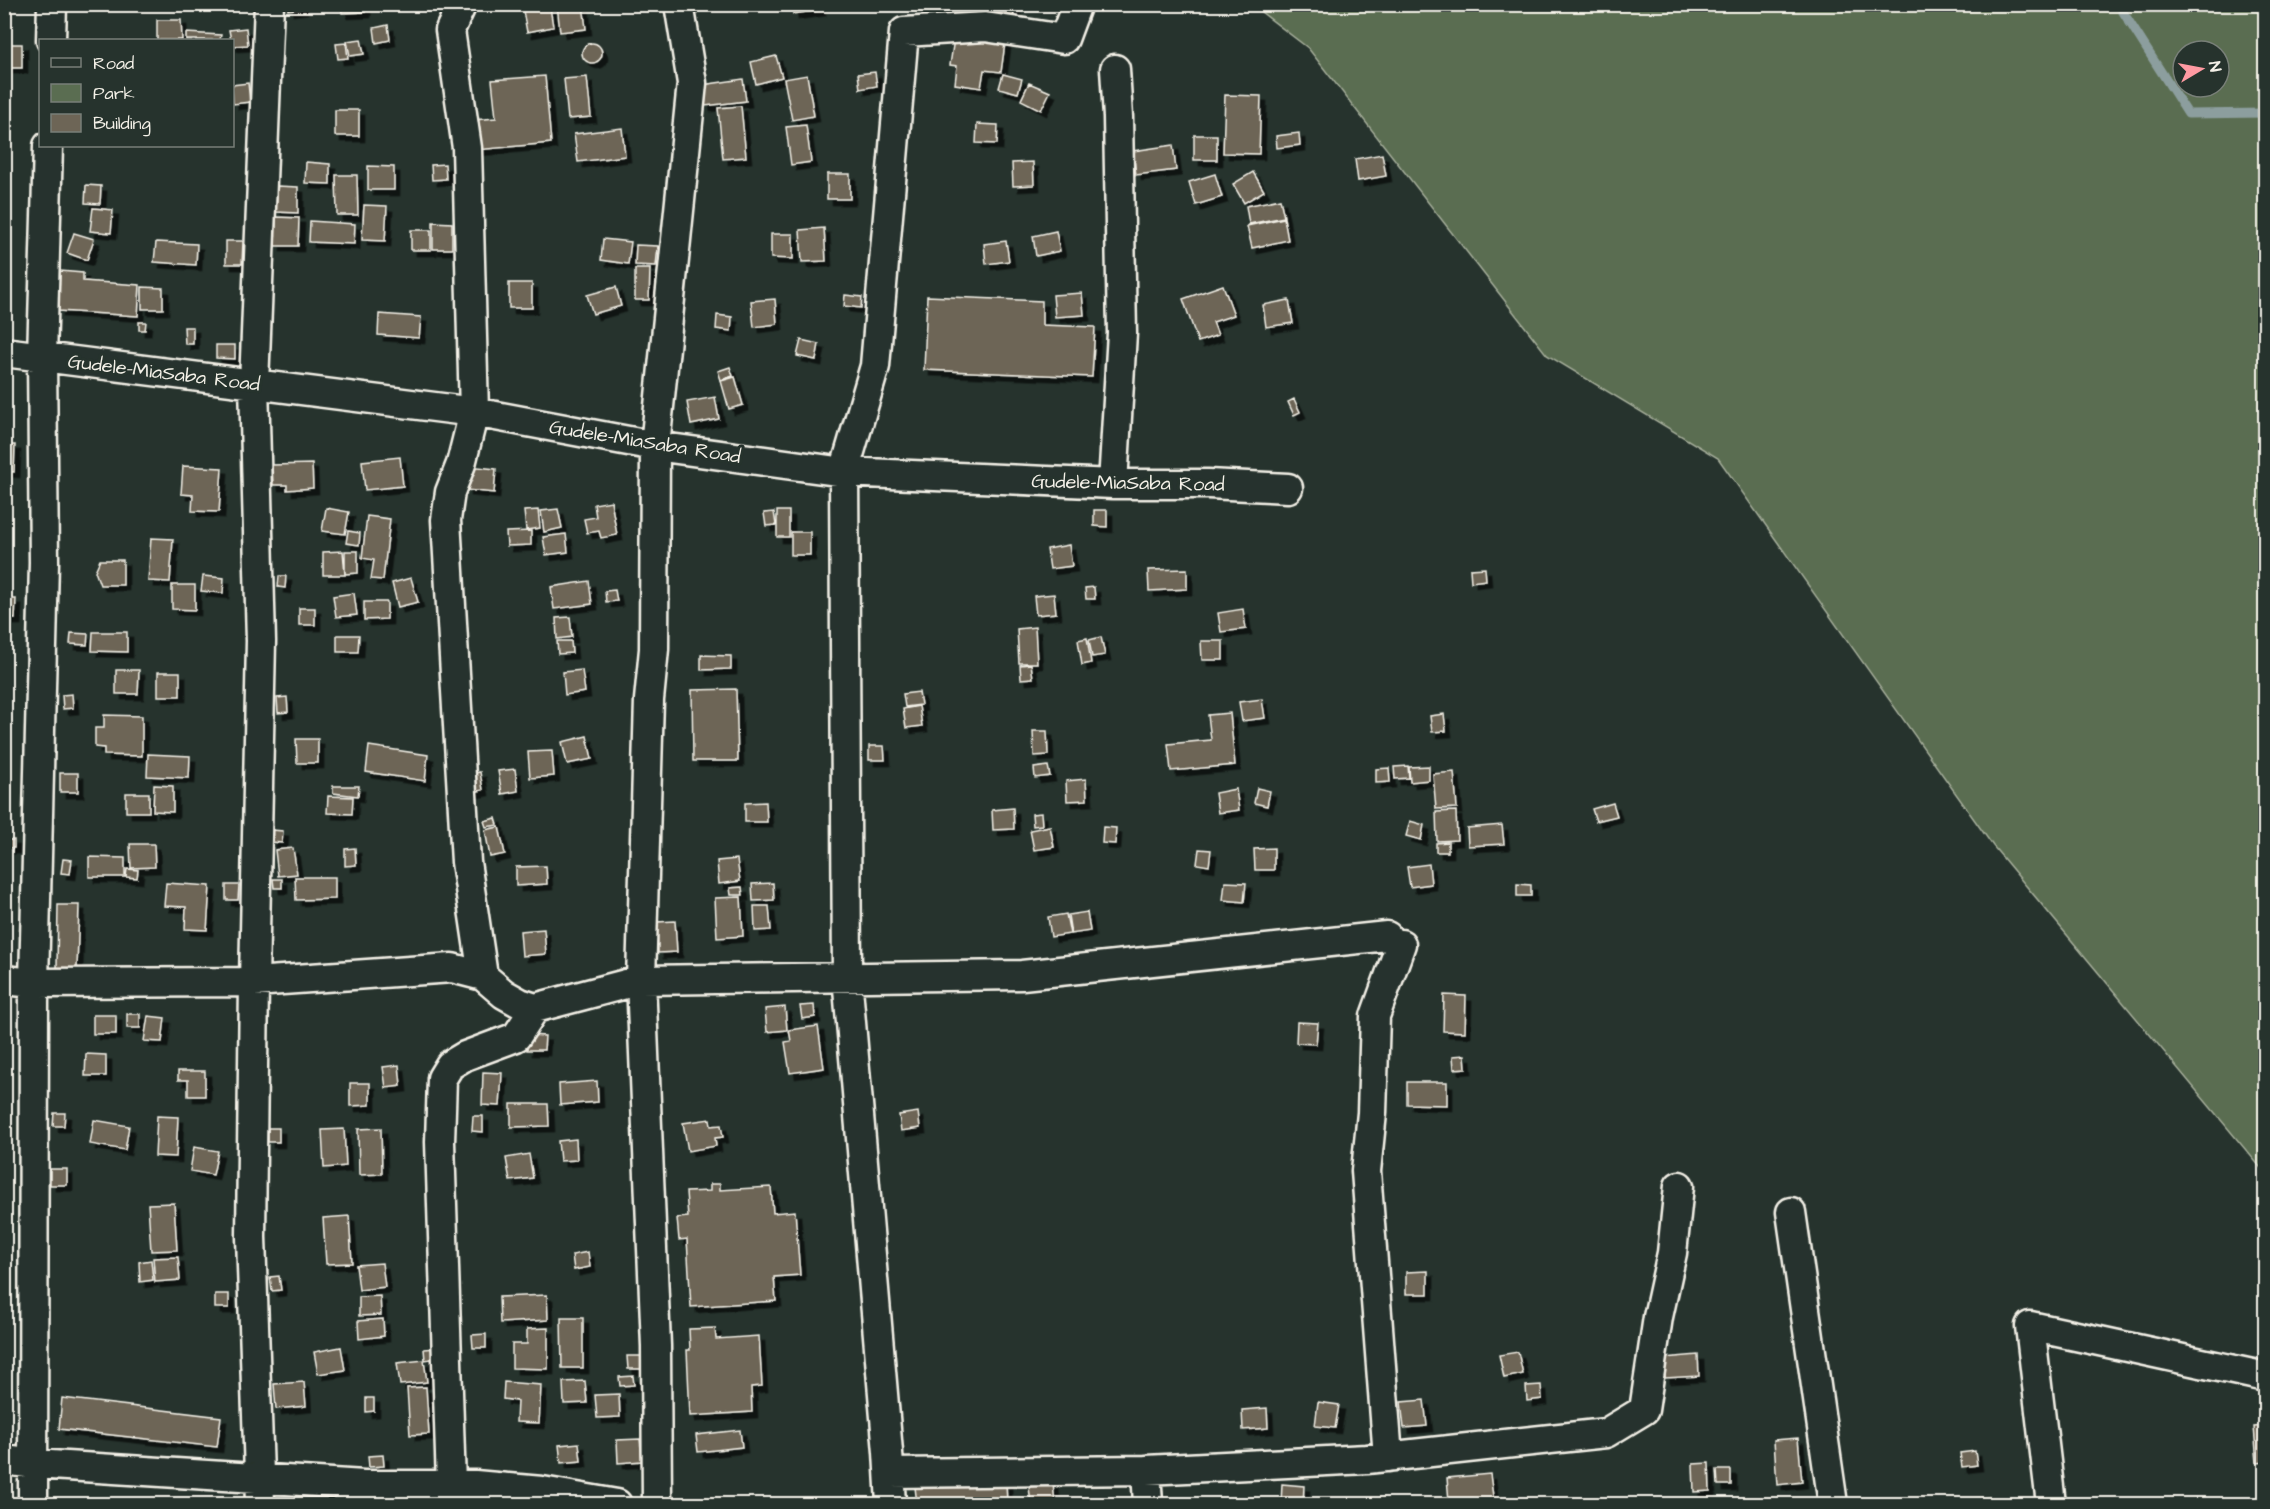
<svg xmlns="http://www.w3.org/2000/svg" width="2270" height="1509" viewBox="0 0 2270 1509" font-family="'Architects Daughter',sans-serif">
  <defs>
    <filter id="shadow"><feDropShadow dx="5.5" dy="5.5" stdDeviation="0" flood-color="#0009"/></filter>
  </defs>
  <rect width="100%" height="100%" fill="#26332d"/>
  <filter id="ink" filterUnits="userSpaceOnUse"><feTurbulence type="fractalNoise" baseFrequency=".0167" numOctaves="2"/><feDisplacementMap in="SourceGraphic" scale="12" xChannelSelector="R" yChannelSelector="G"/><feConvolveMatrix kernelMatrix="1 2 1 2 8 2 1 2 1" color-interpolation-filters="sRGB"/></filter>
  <g filter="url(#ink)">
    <!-- green -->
    <path fill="#5a6d51" stroke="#a7af9c" stroke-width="1.5" fill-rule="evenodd" d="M1252 5H2265V1173L1993 846 1718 458 1547 355 1308 48ZM2183 51H2219V87H2183Z"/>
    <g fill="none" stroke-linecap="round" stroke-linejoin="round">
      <!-- stream -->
      <path stroke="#8c9e9e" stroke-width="9" d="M2118 4 2188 114 2266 113"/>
    </g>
    <!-- building -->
    <path fill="#6d6556" stroke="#f4f1e8" stroke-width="1.5" filter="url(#shadow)" d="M287 4H302V8L288 10Z
      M341 4H365V12L342 13Z
      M557 4H583L586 29 560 32Z
      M792 4H819L820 10 793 14Z
      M922 4H951L949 15 921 11Z
      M989 4H1016L1011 26 985 19Z
      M550 7 553 27 527 32 523 11Z
      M157 20H181L182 40H157Z
      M388 25 390 40 376 43 374 28Z
      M246 28 248 45 232 46 229 30Z
      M186 33 221 35 220 40H186Z
      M1006 36 1001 72 984 70 981 88 955 84 957 66 950 65 954 39Z
      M361 39 364 54 350 56 347 41Z
      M582 53a10 10 0 1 1 20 0a10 10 0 1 1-20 0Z
      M346 43 348 58 338 59 336 44Z
      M4 44H22V68H4Z
      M776 56 782 77 756 84 751 62Z
      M875 72 877 86 860 89 858 74Z
      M1003 74 1022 79 1018 93 999 88Z
      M807 75 814 116 792 120 784 79Z
      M545 76 551 143 476 150 473 120 496 118 492 80Z
      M587 77 591 117 568 119 564 79Z
      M743 79 746 101 705 106 702 85Z
      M248 83 250 102 233 104 232 85Z
      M1029 83 1050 92 1041 110 1021 100Z
      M1225 95 1261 96 1259 154 1223 153Z
      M741 106 746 157 723 159 718 108Z
      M335 110H359V136H335Z
      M977 124 998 125 997 144 976 143Z
      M806 125 811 162 791 165 786 127Z
      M622 128 625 156 578 162 574 134Z
      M1299 133 1300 145 1277 148 1276 136Z
      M1194 135H1217V160H1194Z
      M1173 145 1176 170 1136 175 1133 151Z
      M1382 154 1386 176 1358 181 1355 159Z
      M306 162 330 164V184L305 183Z
      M1033 162 1034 185 1013 186 1012 163Z
      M445 164 446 179 432 180 431 165Z
      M368 166 394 167V190H368Z
      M1253 172 1264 191 1244 203 1233 184Z
      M827 174H850V199H827Z
      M1215 174 1222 197 1196 205 1189 182Z
      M336 175H357L358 215H337Z
      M86 185 101 186 100 204 85 203Z
      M277 186 298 187V213L276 212Z
      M1280 199 1284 217 1249 224 1246 206Z
      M364 205 387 206 385 241 362 240Z
      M93 208 113 210 111 233 90 231Z
      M276 217 299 218 298 246H275Z
      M1284 218 1288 240 1252 248 1247 226Z
      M310 221 355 224 354 244 309 242Z
      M433 222 452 223V249H433Z
      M824 228 826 261 802 262 800 230Z
      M411 230H431V250H411Z
      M1056 231 1060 251 1036 256 1033 236Z
      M74 233 94 239 87 260 67 253Z
      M771 234H793V259L771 258Z
      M603 239 631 242 628 264 601 260Z
      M226 241H243L242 264H226Z
      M1006 241 1009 261 986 264 984 244Z
      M156 242 197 244 196 265 154 262Z
      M636 245 658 246 656 266 635 265Z
      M635 269H650L649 300H635Z
      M60 271 83 273V281L140 285 138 316 58 311Z
      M509 283H532V308H509Z
      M1223 285 1234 315 1213 322 1218 335 1198 342 1183 299Z
      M142 287 163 288V309H142Z
      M616 287 621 306 593 314 587 295Z
      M1082 293 1084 315 1055 317 1053 295Z
      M845 295 862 297 861 308 844 306Z
      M927 296 1042 301V325L1095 327 1092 377 924 370Z
      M775 299 777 324 754 327 751 301Z
      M1289 300 1293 323 1266 327 1263 305Z
      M379 314 421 317 419 338 378 335Z
      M717 315 732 317 731 331 716 329Z
      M139 322H146L145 330H139Z
      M184 327H193V344H185Z
      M801 340 819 344 816 360 797 356Z
      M216 345H235V359L216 358Z
      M730 367 733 376 721 380 718 371Z
      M735 377 743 405 729 409 721 381Z
      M715 397 719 419 691 425 687 402Z
      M1294 399 1300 412 1294 415 1288 402Z
      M4 445H15L14 472 4 471Z
      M400 457 403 486 365 490 362 461Z
      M312 464 313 488 287 490V485H273L272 465Z
      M183 466 222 468 219 512 192 511 193 495 181 494Z
      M468 466 496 469 494 493 466 490Z
      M611 501 617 535 601 538 599 531 587 533 584 519 596 517 594 504Z
      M326 508 349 512 345 534 322 531Z
      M558 509 562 528 544 532 541 511Z
      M538 510 540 528 526 530 524 511Z
      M1094 510H1107V527L1094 526Z
      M777 511H789V537H777Z
      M774 512 776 525 766 526 764 513Z
      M367 516 390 519 383 580 371 579 374 560 362 558Z
      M348 531 360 533 359 545 346 543Z
      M531 531V545L507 546 506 532Z
      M791 532H810V555H791Z
      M566 534 568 552 546 555 543 537Z
      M151 538 173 539 170 582 148 581Z
      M1069 545 1072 566 1050 569 1047 549Z
      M343 551 345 575H323V552Z
      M345 551H358V573L345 574Z
      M100 560H123V585H100L95 571Z
      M1485 568 1486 580 1471 582 1470 569Z
      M1187 569V589L1149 591 1148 570Z
      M203 576 224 578 223 593 201 591Z
      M279 576H286L285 588 278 587Z
      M411 578 418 602 398 607 392 583Z
      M589 581 592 604 554 609 551 587Z
      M172 585H195V610L172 609Z
      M1094 587 1095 599H1086L1085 588Z
      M615 590 617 601 606 602 605 591Z
      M354 593 357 615 336 617 333 596Z
      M1054 594 1056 613 1036 615 1034 596Z
      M4 599H16L15 619H4Z
      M364 602H387V619L364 620Z
      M299 608H315V625H299Z
      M1243 609 1246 629 1221 632 1218 613Z
      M570 617 572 637 557 639 556 618Z
      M1035 627 1037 663H1019L1017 629Z
      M93 632H127V652L92 651Z
      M71 633 88 634 87 645 70 644Z
      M337 635H359L358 652H337Z
      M1101 637 1105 655 1092 657 1089 640Z
      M1087 638 1091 663 1082 665 1078 640Z
      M557 641H571L572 653 558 654Z
      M1201 641H1223V660H1202Z
      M701 655 731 656V669L701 670Z
      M1031 664 1033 678 1021 679 1020 665Z
      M116 670H139L138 694H116Z
      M582 670 585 692 565 695 563 672Z
      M158 672H180V696H158Z
      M736 689 738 761H693L692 690Z
      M919 692 921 705 905 707 903 694Z
      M72 694 73 708 63 709 62 695Z
      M287 697 288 712 278 713 277 698Z
      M1262 699 1265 718 1242 721 1239 702Z
      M919 706 922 726 906 728 903 709Z
      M1230 713 1235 765 1171 771 1168 744 1211 740 1208 715Z
      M1444 714 1446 731 1432 732 1430 716Z
      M104 715 142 716V756L104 755V748L95 747V728H104Z
      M1033 731H1047L1048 755 1034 756Z
      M587 736 592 759 567 764 562 742Z
      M296 739H318V763H297Z
      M369 746 428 755 425 781 366 772Z
      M869 746H884L885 760H869Z
      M552 751 554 776 530 778 528 752Z
      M148 754 190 756 189 778 147 776Z
      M1048 766 1050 776 1035 778 1034 768Z
      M1408 766 1409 778 1395 779 1394 767Z
      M1429 766V780L1410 782 1409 767Z
      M1389 768 1390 782 1376 783V769Z
      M515 769 518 791 502 794 498 771Z
      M480 772 483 790 473 792 470 774Z
      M1454 772 1457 808 1436 809 1433 774Z
      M60 773H78V792H60Z
      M1086 779 1087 800 1067 801 1066 781Z
      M154 785 173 786V812L153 811Z
      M333 786H359L358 796 333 793Z
      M1257 788 1270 791 1267 806 1254 803Z
      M1236 789 1239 810 1218 813 1215 793Z
      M126 793H149V812H126Z
      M328 796 353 797 352 814 327 813Z
      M766 802 767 822H745V803Z
      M1613 803 1617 816 1596 821 1592 809Z
      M1013 808 1014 829 993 830 992 810Z
      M1456 811 1457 840 1437 841 1436 812Z
      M1041 813 1042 825 1033 826 1032 814Z
      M496 818 498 825 486 827 484 821Z
      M1410 821 1424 825 1421 840 1406 836Z
      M1502 825 1504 844 1468 846 1467 828Z
      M1050 826 1054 847 1034 850 1030 830Z
      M499 827 505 854 490 857 485 830Z
      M1103 827 1116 828 1115 844 1102 843Z
      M272 830 283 831 282 843 271 842Z
      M8 840H14V848H8Z
      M1448 842V852H1436V843Z
      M130 844H154L155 867 131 868Z
      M293 848 297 874 278 876 275 850Z
      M355 848 356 865 345 866V849Z
      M1274 848V870H1255L1254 849Z
      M1199 849 1211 850 1209 866 1197 864Z
      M89 857 125 858V877H89Z
      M63 859 72 860 70 874 61 873Z
      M737 859 740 881 719 884 717 861Z
      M1429 864 1431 884 1410 887 1407 867Z
      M546 866 547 884 516 886V867Z
      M127 869 138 870 137 878 126 877Z
      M295 877H335V899L296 900Z
      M273 879H282V888H274Z
      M1225 882 1246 883 1244 902 1223 900Z
      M166 883 210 886 207 930 185 929 186 907 164 906Z
      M773 883 774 900 753 901 752 884Z
      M1517 884 1531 885V896H1517Z
      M226 885H239L238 900H226Z
      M742 887 743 895H731L730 888Z
      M741 897 743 936 717 938 715 898Z
      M58 905H79L77 968H57Z
      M754 906H769L771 930 755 931Z
      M1087 912 1090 931 1071 934 1068 915Z
      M1066 914 1070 934 1051 937 1048 917Z
      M675 921 677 952 658 953 657 922Z
      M544 929 546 954 522 956 520 931Z
      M1444 995 1466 996 1465 1032 1443 1031Z
      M814 1005 815 1017 802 1019 800 1006Z
      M785 1007 787 1030 767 1032 765 1009Z
      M127 1014H140V1028H127Z
      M93 1015H116V1034H93Z
      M148 1016 165 1018 162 1042 144 1041Z
      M1297 1022 1318 1023 1316 1044 1296 1043Z
      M818 1026 824 1068 790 1073 785 1042 791 1041 789 1030Z
      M528 1035 545 1036 544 1050H527Z
      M86 1054 106 1055V1076H85Z
      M1465 1055 1466 1068 1454 1069 1453 1056Z
      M399 1065 401 1086 386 1088 383 1067Z
      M178 1071H205V1096H188V1080H178Z
      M483 1072 502 1073 500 1106 482 1105Z
      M597 1081 598 1102 560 1105 559 1084Z
      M1407 1082H1447V1105L1407 1104Z
      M350 1083H370V1105L350 1106Z
      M511 1104H548L549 1126 511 1127Z
      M918 1112 920 1128 901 1131 899 1115Z
      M54 1113H65L64 1126H53Z
      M157 1116 178 1117 176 1157 155 1156Z
      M473 1116H483V1132L472 1131Z
      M710 1119 711 1126 721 1125 723 1137 715 1138 716 1146 688 1151 683 1123Z
      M94 1120 129 1126 125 1150 90 1144Z
      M268 1128H279V1142H268Z
      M381 1128 382 1174 359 1175 358 1129Z
      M344 1129 346 1166 324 1168 322 1130Z
      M576 1139 577 1160 560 1161 558 1141Z
      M194 1147 218 1151 213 1175 190 1171Z
      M529 1154 533 1178 510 1181 506 1158Z
      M50 1169H67V1185H50Z
      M710 1184H720V1190L771 1187 773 1213 795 1211 800 1275 774 1277 776 1301 691 1307 687 1239 679 1240 677 1218 688 1217 686 1192 710 1191Z
      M174 1203 177 1250 151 1251 148 1204Z
      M349 1216 352 1263 326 1264 323 1218Z
      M588 1252 590 1267 574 1270 572 1255Z
      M178 1257 180 1280 155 1282 153 1258Z
      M151 1260 153 1280 140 1282 139 1262Z
      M382 1263 385 1287 359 1290 356 1265Z
      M1428 1271V1294H1406V1272Z
      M279 1276 281 1290 272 1291 270 1277Z
      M215 1294H229V1308H215Z
      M547 1295 548 1320 500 1323 499 1297Z
      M380 1296 381 1315 359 1316V1297Z
      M561 1318H583V1368H562Z
      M383 1319 384 1336 359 1339 358 1321Z
      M548 1328V1369L512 1368V1344H527V1329Z
      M715 1328 716 1339 759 1336 762 1386 751 1387 752 1412 690 1416 687 1350H690L689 1329Z
      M486 1334V1348H473L472 1335Z
      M341 1347 345 1370 318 1374 314 1352Z
      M436 1348 438 1358 425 1360 424 1349Z
      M1518 1352 1523 1374 1504 1378 1499 1355Z
      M1698 1355 1699 1376 1665 1378 1664 1358Z
      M627 1356H641V1369H628Z
      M424 1360 427 1382 400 1385 397 1363Z
      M633 1376 634 1385 620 1386 619 1377Z
      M585 1381 587 1403 564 1404 563 1382Z
      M304 1382 306 1406 276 1409 274 1384Z
      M504 1382 541 1385 539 1423 516 1422 517 1401 503 1399Z
      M1541 1385 1542 1399 1527 1401 1526 1386Z
      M426 1387 429 1434 410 1435 407 1388Z
      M619 1394 620 1417 597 1418 595 1395Z
      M62 1398 221 1417 217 1447 59 1429Z
      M366 1398H374V1411L366 1412Z
      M1424 1400 1427 1426 1404 1428 1401 1402Z
      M1318 1402 1339 1405 1335 1428 1315 1426Z
      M1267 1408 1268 1428 1243 1430 1242 1410Z
      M2266 1426V1462L2257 1463 2254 1427Z
      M740 1430 742 1447 698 1452 696 1435Z
      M1798 1438 1802 1482 1777 1485 1774 1440Z
      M640 1439 642 1461 618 1463 617 1440Z
      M579 1443 581 1461 561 1463 559 1445Z
      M1975 1451 1977 1465 1962 1467 1960 1453Z
      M383 1455 384 1466 369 1467 368 1456Z
      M1709 1463 1710 1491 1694 1492 1693 1464Z
      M1717 1470H1731V1485H1718Z
      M1490 1474 1494 1504H1474L1473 1498 1449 1501 1447 1478Z
      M1006 1482 1007 1504H917L915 1487Z
      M1053 1484 1055 1503 1031 1504 1029 1487Z
      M1282 1484 1304 1486 1303 1504H1281Z
      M1992 1497 1993 1504H1972V1499Z"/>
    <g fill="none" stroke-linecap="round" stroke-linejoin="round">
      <defs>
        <path id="minor" d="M462 4 450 30 467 148 474 412 461 464 450 492 446 520 466 862 483 976
          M51 40 52 4
          M4 352 474 412 655 446 844 472 1113 484H1208L1288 488
          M1113 484 1122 333 1118 117 1115 69
          M4 980 34 983 254 982 452 968 483 976 504 994 520 1003 535 1008 641 980 1022 975 1387 936
          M1791 1212 1833 1504
          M1388 1457 1366 1171 1372 1113 1375 1016 1401 944
          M4 1460 35 1464 364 1485H475L542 1491 617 1504
          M1146 1470 1148 1504
          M890 1473 1146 1470 1367 1459 1606 1433 1644 1410 1658 1317 1672 1253 1679 1186
          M451 1485 440 1142 442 1078 450 1065 465 1056 516 1037 535 1008
          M33 1504 34 983 44 562 42 358 48 146
          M260 1504 251 1237 254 982 261 641 254 384 269 4
          M657 1504 656 1346 641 980 649 700 654 649 655 446 692 83 679 4
          M891 1504 888 1452 847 976 844 472 875 366 904 32 985 27 1064 39 1077 4
          M2051 1504 2030 1326 2266 1377"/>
      </defs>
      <!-- minor casing -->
      <use href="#minor" stroke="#f4f1e8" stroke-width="33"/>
      <!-- minor -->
      <use href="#minor" stroke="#26332d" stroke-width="28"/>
    </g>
  </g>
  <g text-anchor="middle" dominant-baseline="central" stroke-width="6" stroke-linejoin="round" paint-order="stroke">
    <!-- street labels -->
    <g font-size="20" fill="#f4f1e8" stroke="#26332d">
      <text transform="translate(164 373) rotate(7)">Gudele-MiaSaba Road</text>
      <text transform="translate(645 442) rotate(9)">Gudele-MiaSaba Road</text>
      <text transform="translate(1128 483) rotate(1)">Gudele-MiaSaba Road</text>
    </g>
  </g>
  <!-- margin -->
  <rect width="2270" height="1509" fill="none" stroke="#26332d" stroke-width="24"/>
  <rect x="12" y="12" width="2246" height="1485" fill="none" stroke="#f4f1e8" stroke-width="2" filter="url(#ink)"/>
  <!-- legend -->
  <rect x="39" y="39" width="195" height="108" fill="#26332d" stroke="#787f78" stroke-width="1.5"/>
  <rect x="51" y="58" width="30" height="9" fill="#26332d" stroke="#787f78" stroke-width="1.5"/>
  <text x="93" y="69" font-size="18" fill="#f4f1e8">Road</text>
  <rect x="51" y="84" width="30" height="18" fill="#5a6d51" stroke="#787f78" stroke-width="1.5"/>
  <text x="93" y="99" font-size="18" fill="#f4f1e8">Park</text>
  <rect x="51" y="114" width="30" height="18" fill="#6d6556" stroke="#787f78" stroke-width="1.5"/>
  <text x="93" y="129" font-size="18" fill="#f4f1e8">Building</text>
  <!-- north arrow -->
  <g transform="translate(2201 69) rotate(80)"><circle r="28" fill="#26332d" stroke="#787f78" stroke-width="1.5"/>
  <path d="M0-4.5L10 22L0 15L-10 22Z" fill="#ff9aa2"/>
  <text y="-9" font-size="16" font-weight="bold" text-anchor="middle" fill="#f4f1e8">N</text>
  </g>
</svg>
